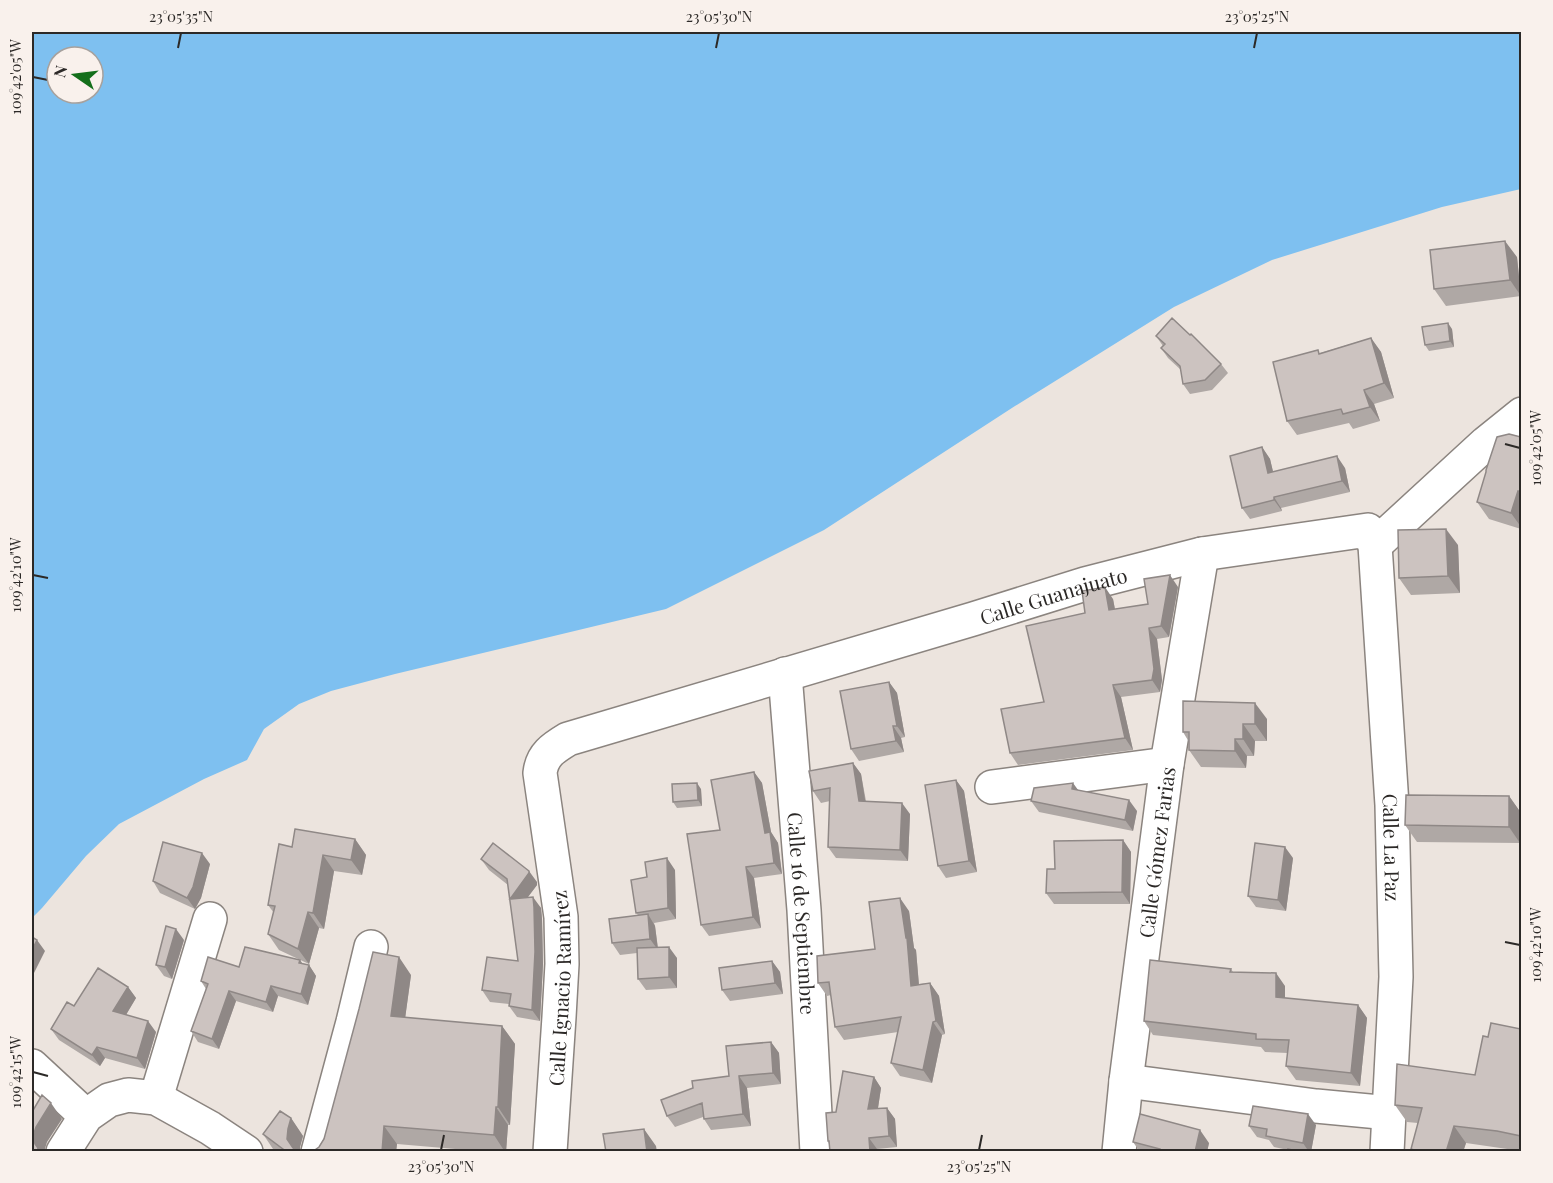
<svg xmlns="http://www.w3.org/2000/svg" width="1553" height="1183" viewBox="0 0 1553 1183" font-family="'Playfair Display',serif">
  <rect width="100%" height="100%" fill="#ece4de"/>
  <!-- water -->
  <path fill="#7ec0f0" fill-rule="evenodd" d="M32 32H1521V189L1442 207 1272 260 1174 307 1015 406 824 530 666 609 395 674 331 691 299 704 264 729 247 760 204 779 119 824 86 856 42 908 32 918ZM57 57H93V93H57Z"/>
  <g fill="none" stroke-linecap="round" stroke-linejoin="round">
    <defs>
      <g id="minor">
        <path id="s1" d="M1375 545 1392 805 1396 977 1387 1152"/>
        <path id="s2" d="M785 674 804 910 817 1152"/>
        <path d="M992 787 1167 764"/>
        <path d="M32 1066 86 1116"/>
        <path d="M1126 1081 1316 1106 1390 1113"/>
        <path d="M156 1098 210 919"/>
        <path d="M63 1152 86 1116 109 1100 128 1095 156 1098 210 1128 246 1152"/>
        <path d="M318 1152 353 1022 371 947"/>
        <path id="s3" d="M550 1152 559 1017 562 964 561 917 540 773C542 755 553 748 568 739L973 619 1085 584 1202 554 1368 530 1375 545 1486 443 1522 414"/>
        <path id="s4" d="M1119 1152 1126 1081 1167 764 1202 554"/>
      </g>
    </defs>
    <!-- minor casing -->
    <use href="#minor" stroke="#8b847f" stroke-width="36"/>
    <!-- minor -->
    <use href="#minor" stroke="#fff" stroke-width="33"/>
  </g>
  <!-- wall -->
  <path fill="#afa8a5" d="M1517 257 1521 296 1446 306 1434 289Z
    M1452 329 1454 347 1429 351 1425 345Z
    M1156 336 1221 364 1228 373 1212 390 1190 394 1183 384 1181 370 1168 358 1161 348 1163 346Z
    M1371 338 1381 352 1394 398 1374 404 1380 421 1353 429 1349 423 1297 435 1287 421 1320 353Z
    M1521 437V529L1489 519 1477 502Z
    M1262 447 1270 459 1273 472 1345 468 1350 492 1281 508 1282 511 1250 519 1242 508Z
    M1458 545 1460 593 1411 595 1399 578Z
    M1178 587 1169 637 1157 639 1162 680 1160 692 1121 697 1133 750 1018 765 1010 753 1044 702 1085 613 1113 599 1115 609 1148 604Z
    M889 682 897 693 905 737 901 738 904 752 859 761 851 749Z
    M1267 719V741H1255L1254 756H1247L1246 768 1201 767 1189 750V742L1183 732Z
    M853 763 861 774 866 801 910 814 908 861 836 858 828 847 830 801 821 803 813 791Z
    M754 772 762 783 771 832 778 843 782 874 754 878 761 928 709 936 701 925 720 830Z
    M956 780 964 791 977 872 946 878 938 866Z
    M701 789 702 806 677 808 673 802Z
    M1078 790 1137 811 1133 831 1039 812 1031 801Z
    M1509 796 1521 813 1520 843 1417 842 1405 825Z
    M355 839 366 855 362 875 334 871 324 929 319 928 309 964 279 950 268 934 274 913 268 905 292 847Z
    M1123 840 1131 852 1130 904H1054L1046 893 1055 869Z
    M1293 858 1286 911 1256 907 1248 896Z
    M481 859 537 882V885L528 897 541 908 542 919 543 964 540 1021 517 1017 509 1006V1004L490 1002 482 990 518 961 508 885 489 870Z
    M210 864 201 898 195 909 160 893 153 881Z
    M675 870 676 919 654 923 655 926 658 948 677 958V988L646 990 638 979 637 953 620 955 612 943 638 915 636 913 647 877Z
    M909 911 914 948 916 950 919 984 930 983 939 996 945 1034 942 1035 932 1083 900 1076 891 1063 898 1032 844 1040 835 1027 831 995 827 996 818 983 875 949Z
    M184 940 172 979 164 976 156 965Z
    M772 961 780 972 783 994 730 1001 722 990Z
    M302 963 309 965 316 976 308 1005 278 996 273 1012 236 1001 219 1049 198 1042 191 1031 206 989 201 981 239 967Z
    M1231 969 1233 972 1285 986V998L1358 1005 1367 1018 1360 1086 1296 1080 1286 1066 1288 1053 1265 1052 1261 1047 1153 1035 1144 1021Z
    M411 975 405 1018 502 1026 515 1044 510 1125H508L506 1152H490L397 1144 396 1152H312L319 1147Z
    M128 987 136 998 126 1015 156 1032 145 1069 105 1058 100 1066 59 1040 51 1029 74 1006Z
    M1521 1029V1151L1466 1143 1463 1152H1413L1411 1149 1418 1123 1407 1122 1395 1105 1475 1075 1488 1037Z
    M771 1042 779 1053 781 1084 747 1088 751 1126 711 1130 704 1119 703 1117 675 1127 667 1116 729 1076Z
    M874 1077 881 1088 878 1108H887L895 1119 897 1147 877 1149 829 1144 828 1141Z
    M291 1118 303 1136 300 1147V1152H275L263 1134Z
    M1316 1125 1311 1152H1288V1150L1274 1147 1269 1140 1257 1137 1249 1126Z
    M1133 1142 1209 1143 1207 1152H1140Z"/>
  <!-- shaded-wall -->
  <path fill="#8f8886" d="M1505 241 1517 257 1521 296 1510 280Z
    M1448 323 1452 329 1454 347 1450 341Z
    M1371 338 1381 352 1394 398 1384 383Z
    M1364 390 1374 404 1380 421 1370 407Z
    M1262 447 1270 459 1276 484 1268 473Z
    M1337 456 1345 468 1350 492 1342 481Z
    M1518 491 1521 496V527L1511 513Z
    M1274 497 1281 508 1282 511 1274 500Z
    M1446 529 1458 545 1460 593 1448 576Z
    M1170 575 1178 587 1169 637 1161 626Z
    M1105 587 1113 599 1117 621 1109 610Z
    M1149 628 1157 639 1162 680 1160 692 1152 680Z
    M889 682 897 693 905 737 897 726Z
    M1113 685 1121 697 1133 750 1125 738Z
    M1255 703 1267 719V741L1255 724Z
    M1243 724 1255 741 1254 756 1243 739Z
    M893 726 901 738 904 752 896 741Z
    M1235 739 1247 756 1246 768 1235 751Z
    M853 763 861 774 867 812 859 801Z
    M754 772 762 783 771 832 778 843 782 874 774 863 765 833Z
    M956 780 964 791 977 872 969 861Z
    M697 783 701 789 702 806 698 800Z
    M1073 783 1081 794 1072 789Z
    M1509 796 1521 813 1520 843 1509 827Z
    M1129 800 1137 811 1133 831 1125 820Z
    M902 803 910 814 908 861 900 850Z
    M355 839 366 855 362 875 351 860Z
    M1123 840 1131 852 1130 904 1122 892Z
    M1285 847 1293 858 1286 911 1278 900Z
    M202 853 210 864 201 898 195 909 187 898Z
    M323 855 334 871 324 929 313 913Z
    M667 858 675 870 676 919 668 908Z
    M746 867 754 878 761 928 753 917Z
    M529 871 537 882V885L518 910 510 899Z
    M533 897 541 908 542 919 543 964 540 1021 532 1010Z
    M900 898 909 911 914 948 916 950 920 999 911 986Z
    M308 912 319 928 309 964 298 949Z
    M648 914 655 926 658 950 650 939Z
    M176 929 184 940 172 979 165 967Z
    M37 940 45 951 32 977V950Z
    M669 947 677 958V988L669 977Z
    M399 957 411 975 403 1034 391 1016Z
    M300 960 307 970 309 965 316 976 308 1005 301 994Z
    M772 961 780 972 783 994 775 983Z
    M1276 973 1285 986V1010L1276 997Z
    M930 983 939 996 945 1034 936 1021Z
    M271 986 278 996 273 1012 266 1002Z
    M128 987 136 998 121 1023 113 1011Z
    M229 991 236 1001 219 1049 212 1039Z
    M1358 1005 1367 1018 1360 1086 1351 1073Z
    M148 1021 156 1032 145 1069 137 1058Z
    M933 1022 942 1035 932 1083 923 1070Z
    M502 1026 515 1044 510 1125 498 1107Z
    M771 1042 779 1053 781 1084 773 1073Z
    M97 1047 105 1058 100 1066 92 1055Z
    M739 1076 747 1088 751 1126 743 1114Z
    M874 1077 881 1088 876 1121 868 1109Z
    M51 1103 62 1119 47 1142 44 1152H37L33 1136 36 1127Z
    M496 1107 508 1125 506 1152H505L494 1135Z
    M887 1108 895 1119 897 1147 889 1136Z
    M1308 1114 1316 1125 1311 1152H1309L1303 1143Z
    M291 1118 303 1136 300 1147V1152H295L287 1139 288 1129Z
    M384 1126 397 1144 396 1152H382Z
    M1454 1126 1466 1143 1463 1152H1446Z
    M644 1129 656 1146 657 1152H647Z
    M1200 1130 1209 1143 1207 1152H1195Z
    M869 1138 877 1149V1152H870Z"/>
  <!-- building -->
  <path fill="#ccc3c0" stroke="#8f8886" stroke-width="1.5" d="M1505 241 1510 280 1434 289 1430 250Z
    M1172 318 1190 335 1191 334 1221 364 1205 380 1183 384 1180 366 1161 348 1165 344 1156 336Z
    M1448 323 1450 341 1425 345 1422 327Z
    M1371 338 1384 383 1364 390 1370 407 1343 414 1341 409 1287 421 1273 362 1318 350 1319 354Z
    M1509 434 1521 437V492L1518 491 1511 513 1477 502 1486 472V470L1497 437Z
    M1262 447 1268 473 1337 456 1342 481 1274 497V500L1242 508 1230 456Z
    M1446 529 1448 576 1399 578 1398 530Z
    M1170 575 1161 626 1149 628 1154 669 1152 680 1113 685 1125 738 1010 753 1001 709 1044 702 1026 626 1085 613 1082 591 1105 587 1109 610 1148 604 1144 579Z
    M889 682 897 726H893L896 741 851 749 840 691Z
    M1183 701 1255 703V724H1243V739H1235V751L1189 750V732H1183Z
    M853 763 859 801 902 803 900 850 828 847 830 788 813 791 809 771Z
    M754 772 765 833 770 832 774 863 746 867 753 917 701 925 687 834 720 830 711 780Z
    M956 780 969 861 938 866 925 785Z
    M697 783 698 800 673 802 672 784Z
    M1073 783 1072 789 1129 800 1125 820 1031 801 1034 788Z
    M1406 795 1509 796V827L1405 825Z
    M295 829 355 839 351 860 323 855 313 913 308 912 298 949 268 934 275 906 268 905 279 844 292 847Z
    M1123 840 1122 892 1046 893 1047 869H1055L1054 841Z
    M163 842 202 853 193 887 187 898 153 881Z
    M493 843 529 871V873L510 899 533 897 534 907 535 952 532 1010 509 1006 511 994 482 990 487 957 518 961 507 879 481 859Z
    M1255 843 1285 847 1278 900 1248 896Z
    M667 858 668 908 636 913 631 880 647 877 645 862Z
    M900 898 906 938H907L911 986 930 983 936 1021 933 1022 923 1070 891 1063 901 1017 835 1027 829 982 818 983 817 956 875 949 869 902Z
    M648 914 650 939 612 943 609 919Z
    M166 926 176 929 165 967 156 965Z
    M32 937 37 940 32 950Z
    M245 947 300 960 299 963 309 965 301 994 271 986 266 1002 229 991 212 1039 191 1031 208 984 201 981 208 957 239 967Z
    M669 947V977L638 979 637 948Z
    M373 952 399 957 391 1016 502 1026 498 1107H496L494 1135 384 1126 382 1152H312L319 1147 324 1139 359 1009Z
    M1150 960 1231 969 1230 972 1276 973V997L1358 1005 1351 1073 1286 1066 1289 1040 1256 1039V1034L1144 1021Z
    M772 961 775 983 722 990 719 968Z
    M98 968 128 987 113 1011 148 1021 137 1058 97 1047 92 1055 51 1029 67 1002 74 1006Z
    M1491 1023 1521 1029V1136L1497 1131 1454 1126 1446 1152H1420L1411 1149 1422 1108 1395 1105 1397 1064 1475 1075 1483 1036 1488 1037Z
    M771 1042 773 1073 739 1076 743 1114 704 1119 702 1103 667 1116 661 1100 693 1088 692 1081 729 1076 726 1046Z
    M843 1071 874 1077 868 1109 887 1108 889 1136 869 1138 870 1152H830L829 1141H828L826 1113 836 1112Z
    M42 1095 51 1103 36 1127 33 1136 35 1144 38 1148 37 1152H32V1112Z
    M1253 1106 1308 1114 1303 1143 1266 1136 1267 1129 1249 1126Z
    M280 1111 291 1118 288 1129 287 1139 293 1148 299 1152H287L263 1134Z
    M1140 1114 1200 1130 1195 1152H1159L1160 1149 1133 1142Z
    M644 1129 647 1152H606L603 1134Z
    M1288 1149 1301 1152H1288Z"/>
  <!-- ticks -->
  <path fill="none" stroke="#2c2927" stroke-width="2" d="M178 48 181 33M716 48 719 33M1254 48 1257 33M33 77 48 80M1505 444 1520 448M33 575 48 578M1505 942 1520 945M33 1072 48 1076M441 1150 444 1135M979 1150 982 1135"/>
  <g text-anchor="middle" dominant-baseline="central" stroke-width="6" stroke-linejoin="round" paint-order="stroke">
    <!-- street labels -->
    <g font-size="20" fill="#2c2927" stroke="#f9f1ec">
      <text stroke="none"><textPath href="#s3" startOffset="933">Calle Guanajuato</textPath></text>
      <text stroke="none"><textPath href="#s1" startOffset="303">Calle La Paz</textPath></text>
      <text stroke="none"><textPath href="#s4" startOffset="302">Calle Gómez Farias</textPath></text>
      <text stroke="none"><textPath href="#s2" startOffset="240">Calle 16 de Septiembre</textPath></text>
      <text stroke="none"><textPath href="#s3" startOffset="164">Calle Ignacio Ramírez</textPath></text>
    </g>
  </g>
  <!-- border -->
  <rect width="1553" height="1183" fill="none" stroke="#f9f1ec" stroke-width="66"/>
  <!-- north arrow -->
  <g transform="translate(75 75) rotate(284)"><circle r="28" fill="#f9f1ec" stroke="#a7a19d" stroke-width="1.5"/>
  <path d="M0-4.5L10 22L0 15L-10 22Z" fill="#146f1b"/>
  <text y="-9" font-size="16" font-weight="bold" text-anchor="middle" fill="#2c2927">N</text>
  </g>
  <rect x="33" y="33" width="1487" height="1117" fill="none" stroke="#2c2927" stroke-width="2"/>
  <g font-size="15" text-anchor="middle" fill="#2c2927">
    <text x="181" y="22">23°05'35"N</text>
    <text x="719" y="22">23°05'30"N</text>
    <text x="1257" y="22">23°05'25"N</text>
    <text transform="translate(16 77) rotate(-90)" y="5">109°42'05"W</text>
    <text transform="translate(1536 448) rotate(-90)" y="5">109°42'05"W</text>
    <text transform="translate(16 575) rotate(-90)" y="5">109°42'10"W</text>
    <text transform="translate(1536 945) rotate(-90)" y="5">109°42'10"W</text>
    <text transform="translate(16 1072) rotate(-90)" y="5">109°42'15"W</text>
    <text x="441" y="1172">23°05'30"N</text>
    <text x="979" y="1172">23°05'25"N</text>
  </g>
</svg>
